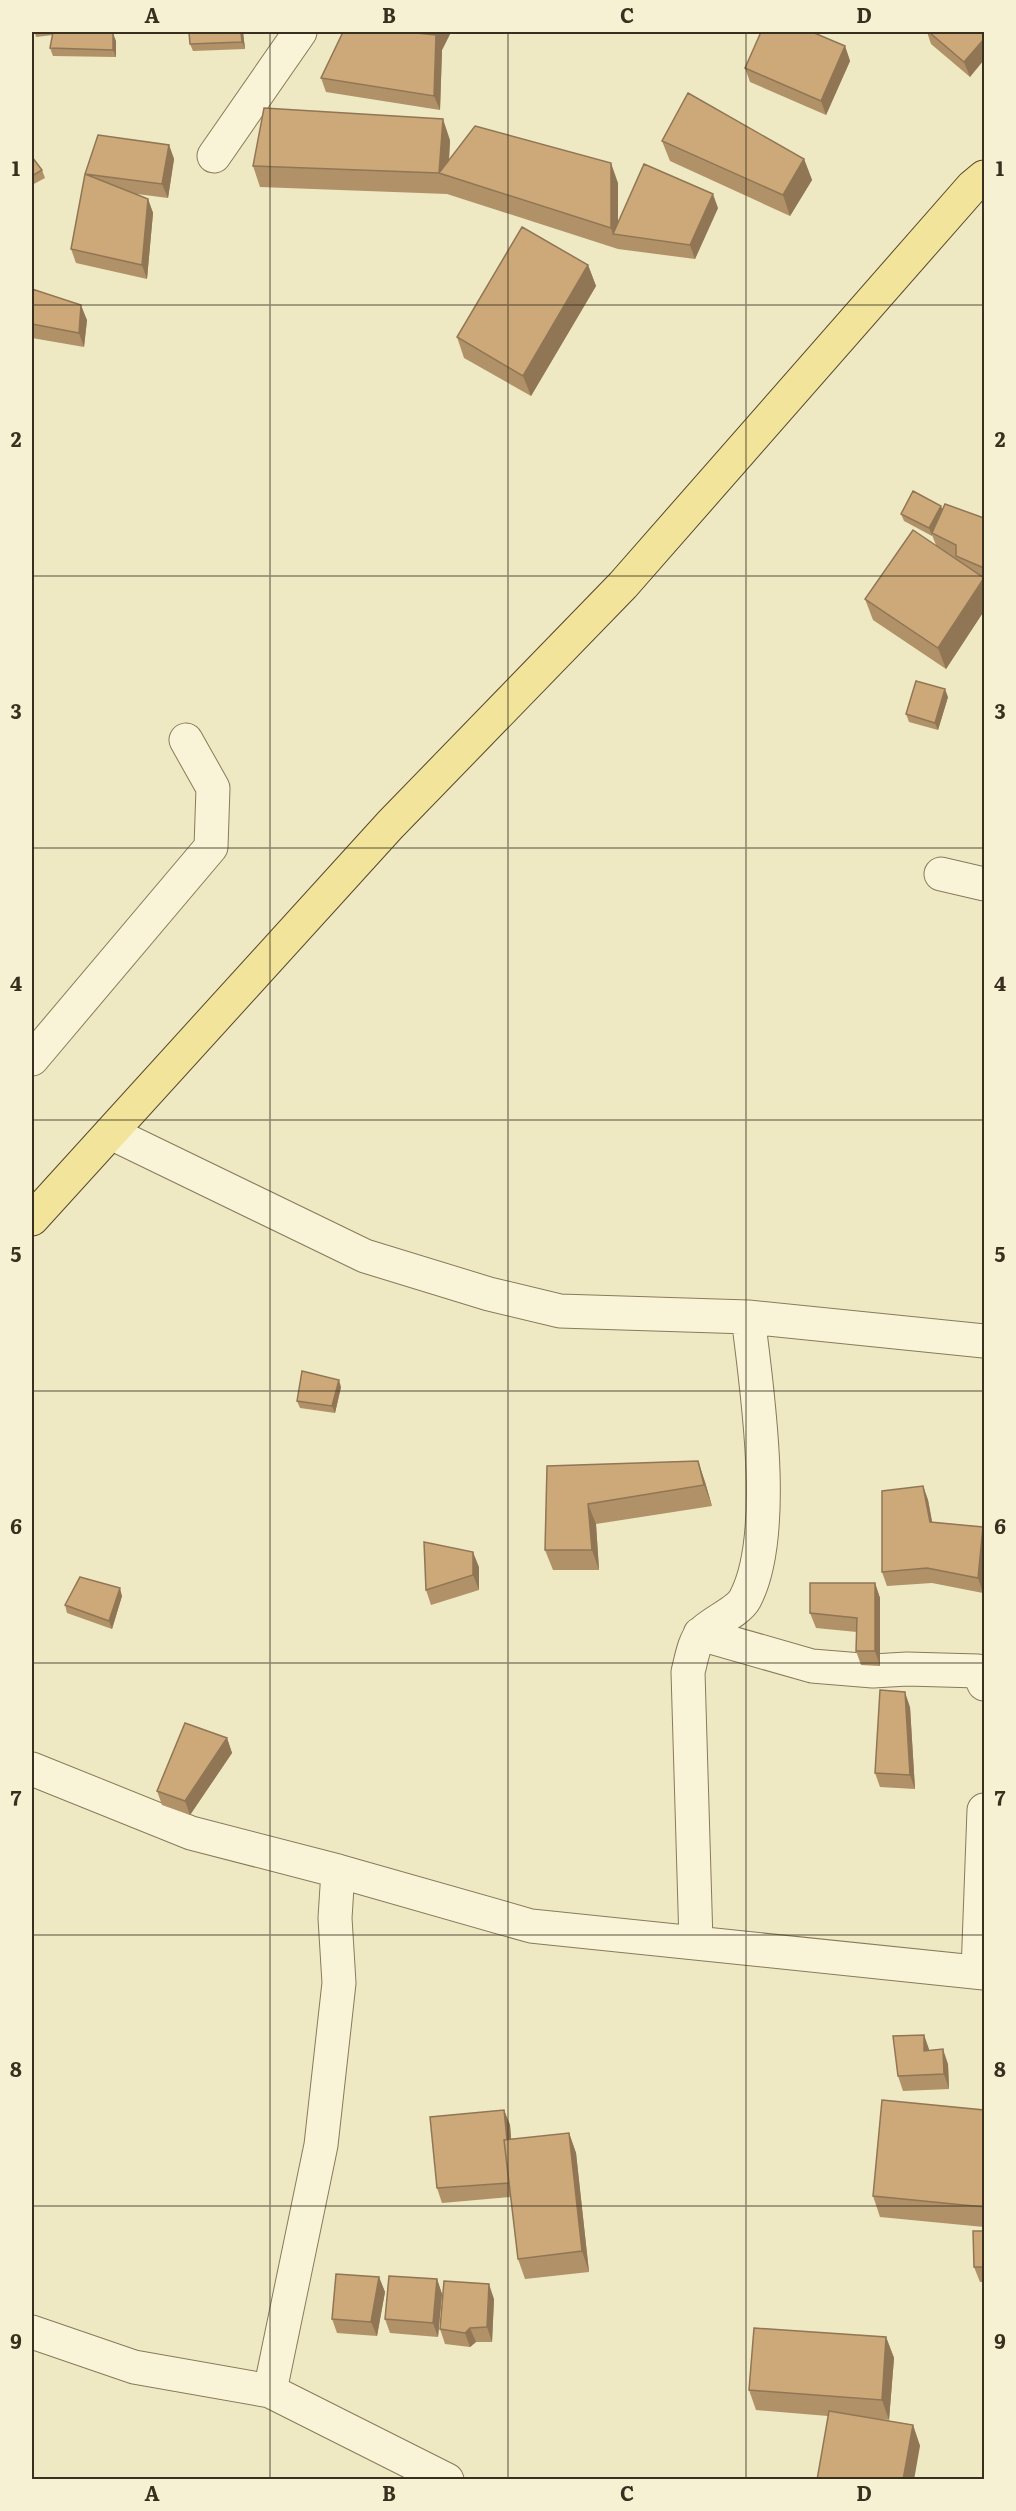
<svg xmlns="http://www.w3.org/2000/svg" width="1016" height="2511" viewBox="0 0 1016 2511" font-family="Literata,serif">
  <rect width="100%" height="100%" fill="#eee8c3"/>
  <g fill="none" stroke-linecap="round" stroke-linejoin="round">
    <defs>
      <path id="minor" d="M214 156 300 32
        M941 874 984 884
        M32 1059 211 847 213 788 186 740
        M111 1133 365 1256 489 1294 560 1311 748 1317 984 1341
        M700 1634 812 1666 873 1671 907 1669 978 1671 984 1684
        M32 1769 191 1833 338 1871 531 1926 984 1973
        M696 1942 688 1672C691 1661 694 1641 702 1633 712 1622 738 1612 745 1599 779 1535 757 1389 748 1317
        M978 1972 984 1810
        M32 2332 134 2367 270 2391 447 2480
        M270 2391 321 2145 339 1983 335 1918 338 1871"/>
      <path id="major" d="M32 1219 390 825 623 585 972 187 984 177"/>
    </defs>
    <!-- minor casing -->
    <use href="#minor" stroke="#897a5a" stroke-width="35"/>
    <!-- major casing -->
    <use href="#major" stroke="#56472e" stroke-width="35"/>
    <!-- minor -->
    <use href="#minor" stroke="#f9f4d7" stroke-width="33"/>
    <!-- major -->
    <use href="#major" stroke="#f2e49b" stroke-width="33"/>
  </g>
  <!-- wall -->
  <path fill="#b09168" d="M35 32H98L116 41V57L53 56 50 48 53 35 36 37Z
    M243 32 245 49 193 51 190 44Z
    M343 32H451L442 50 440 110 326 92 321 78Z
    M927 32H984L970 77 931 44Z
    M845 46 850 61 826 115 750 82 745 68Z
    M450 140 449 161 618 183V222L718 208 695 259 618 249 447 194 260 187 253 166Z
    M662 141 804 159 812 180 790 216 670 161Z
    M169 145 174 159 168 198 137 194 148 199 153 213 147 279 76 263 71 249 85 174Z
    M32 157 42 170 45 178 32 185Z
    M588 265 596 286 531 396 464 358 457 337Z
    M32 289 87 320 84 347 32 338Z
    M942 509 984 518V611L946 669 873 620 865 599 936 545 932 535V536L904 521 901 514Z
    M948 697 938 730 909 722 906 714Z
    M341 1387 335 1413 300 1408 297 1401Z
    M698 1461 705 1482 712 1506 596 1524 599 1570H553L545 1550 547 1466Z
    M923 1486 928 1500 932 1522 983 1527V1593L932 1583 887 1586 882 1572Z
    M479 1567V1590L431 1605 426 1590Z
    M875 1583 880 1598V1666L861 1665 856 1651 857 1632 816 1628 810 1613Z
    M122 1596 112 1629 67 1613 65 1605Z
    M910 1707 915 1789 880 1787 875 1773Z
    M227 1738 232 1753 190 1815 162 1805 157 1791Z
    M924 2035 929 2051 948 2064 949 2089 903 2091 898 2076Z
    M504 2110 510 2125 511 2140 569 2133 576 2153 589 2272 525 2279 518 2259 511 2197 442 2203 437 2188Z
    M984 2110V2227L880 2217 873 2196Z
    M984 2231V2282H980L974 2267Z
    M379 2277 385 2292 377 2336 337 2333 332 2319Z
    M437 2279 442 2294 438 2337 390 2333 385 2319Z
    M494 2299 492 2342H476L470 2347 445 2344 440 2329Z
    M886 2337 894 2358 889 2420 880 2419 913 2425 920 2446 828 2416 756 2410 749 2390Z"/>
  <!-- shaded-wall -->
  <path fill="#907655" d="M241 32H243L245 49 242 42Z
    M438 32H451L442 50 440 110 434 96 436 35Z
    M113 33 116 41V57L113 50Z
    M984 39V60L970 77 964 62Z
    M845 46 850 61 826 115 821 101Z
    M443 119 450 140 448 176 439 173Z
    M169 145 174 159 168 198 162 184Z
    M804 159 812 180 790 216 783 195Z
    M611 163 618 183V235L613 234 611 228Z
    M713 194 718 208 695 259 690 245Z
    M148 199 153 213 147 279 142 265Z
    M588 265 596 286 531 396 523 376Z
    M81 305 87 320 84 347 79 333Z
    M941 506 944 513 932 533V536L929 528Z
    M984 579V611L946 669 938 648Z
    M945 689 948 697 938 730 935 723Z
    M339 1380 341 1387 335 1413 332 1406Z
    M698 1461 705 1482 712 1506 704 1485Z
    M923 1486 928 1500 935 1537 930 1522Z
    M588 1504 596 1524 599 1570 592 1550Z
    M983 1527 984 1531V1580L983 1593 978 1578Z
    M473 1552 479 1567V1590L473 1575Z
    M875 1583 880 1598V1666L875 1651Z
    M120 1588 122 1596 112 1629 109 1621Z
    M905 1692 910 1707 915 1789 910 1775Z
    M227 1738 232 1753 190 1815 185 1801Z
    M924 2035 929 2049V2066L924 2051Z
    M943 2049 948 2064 949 2089 944 2074Z
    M504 2110 510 2125 516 2197 511 2183Z
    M569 2133 576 2153 589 2272 582 2251Z
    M379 2277 385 2292 377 2336 371 2322Z
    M437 2279 442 2294 438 2337 433 2323Z
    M489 2284 494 2299 492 2342 487 2327Z
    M470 2328 476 2342 470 2347 465 2333Z
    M886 2337 894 2358 889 2420 882 2400Z
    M913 2425 920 2446 914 2480H903Z"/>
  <!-- building -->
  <path fill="#cda979" stroke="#907655" stroke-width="1.5" d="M53 32H98L113 33V50L50 48Z
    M189 32H241L242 42 190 44Z
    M343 32H406L436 35 434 96 321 78Z
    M428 32H438L436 35Z
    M761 32H812L845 46 821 101 745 68Z
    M929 32H984V39L964 62Z
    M688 93 804 159 783 195 662 141Z
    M264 108 443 119 439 173 253 166Z
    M475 126 611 163V228L439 173Z
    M98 135 169 145 162 184 85 174Z
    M32 157 42 170 32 176Z
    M644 164 713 194 690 245 613 234Z
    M85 174 148 199 142 265 71 249Z
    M522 227 588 265 523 376 457 337Z
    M32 289 81 305 79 333 32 324Z
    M913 491 941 506 929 528 901 514Z
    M945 504 984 518V568L956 556V545L932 533Z
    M913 530 984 578 938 648 865 599Z
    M916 681 945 689 935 723 906 714Z
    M302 1371 339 1380 332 1406 297 1401Z
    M698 1461 704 1485 588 1504 592 1550H545L547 1466Z
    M923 1486 930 1522 983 1527 978 1578 927 1568 882 1572V1491Z
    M424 1542 473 1552V1575L426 1590Z
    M80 1577 120 1588 109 1621 65 1605Z
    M810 1583H875V1651H856L857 1618 810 1613Z
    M880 1690 905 1692 910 1775 875 1773Z
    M185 1723 227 1738 185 1801 157 1791Z
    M924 2035V2051L943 2049 944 2074 898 2076 893 2036Z
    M882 2100 984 2110V2207L873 2196Z
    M504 2110 507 2140H504L509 2183 437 2188 430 2117Z
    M569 2133 582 2251 518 2259 504 2140Z
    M973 2231H984V2267H974Z
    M336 2274 379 2277 371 2322 332 2319Z
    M389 2276 437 2279 433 2323 385 2319Z
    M444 2281 489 2284 487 2327 470 2328 465 2333 440 2329Z
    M754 2328 886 2337 882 2400 749 2390Z
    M829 2411 913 2425 903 2480H817Z"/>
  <!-- grid -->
  <path fill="none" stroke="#392f1e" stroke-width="1.5" stroke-opacity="0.55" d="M270 32V2480M508 32V2480M746 32V2480M32 305H984M32 576H984M32 848H984M32 1120H984M32 1391H984M32 1663H984M32 1935H984M32 2206H984"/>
  <!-- border -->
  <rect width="1016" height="2511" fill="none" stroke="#f6f1d3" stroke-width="66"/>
  <rect x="33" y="33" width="950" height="2445" fill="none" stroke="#392f1e" stroke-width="2"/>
  <g font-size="20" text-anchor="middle" font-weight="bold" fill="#392f1e">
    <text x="152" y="23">A</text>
    <text x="389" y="23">B</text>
    <text x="627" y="23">C</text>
    <text x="864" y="23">D</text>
    <text x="16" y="176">1</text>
    <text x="1000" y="176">1</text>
    <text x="16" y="447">2</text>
    <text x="1000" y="447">2</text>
    <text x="16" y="719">3</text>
    <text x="1000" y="719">3</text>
    <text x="16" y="991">4</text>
    <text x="1000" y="991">4</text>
    <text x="16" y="1262">5</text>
    <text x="1000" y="1262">5</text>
    <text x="16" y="1534">6</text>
    <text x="1000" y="1534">6</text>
    <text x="16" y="1806">7</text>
    <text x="1000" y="1806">7</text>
    <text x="16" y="2077">8</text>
    <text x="1000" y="2077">8</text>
    <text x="16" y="2349">9</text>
    <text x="1000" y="2349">9</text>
    <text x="152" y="2501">A</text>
    <text x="389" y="2501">B</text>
    <text x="627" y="2501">C</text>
    <text x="864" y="2501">D</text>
  </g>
</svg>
